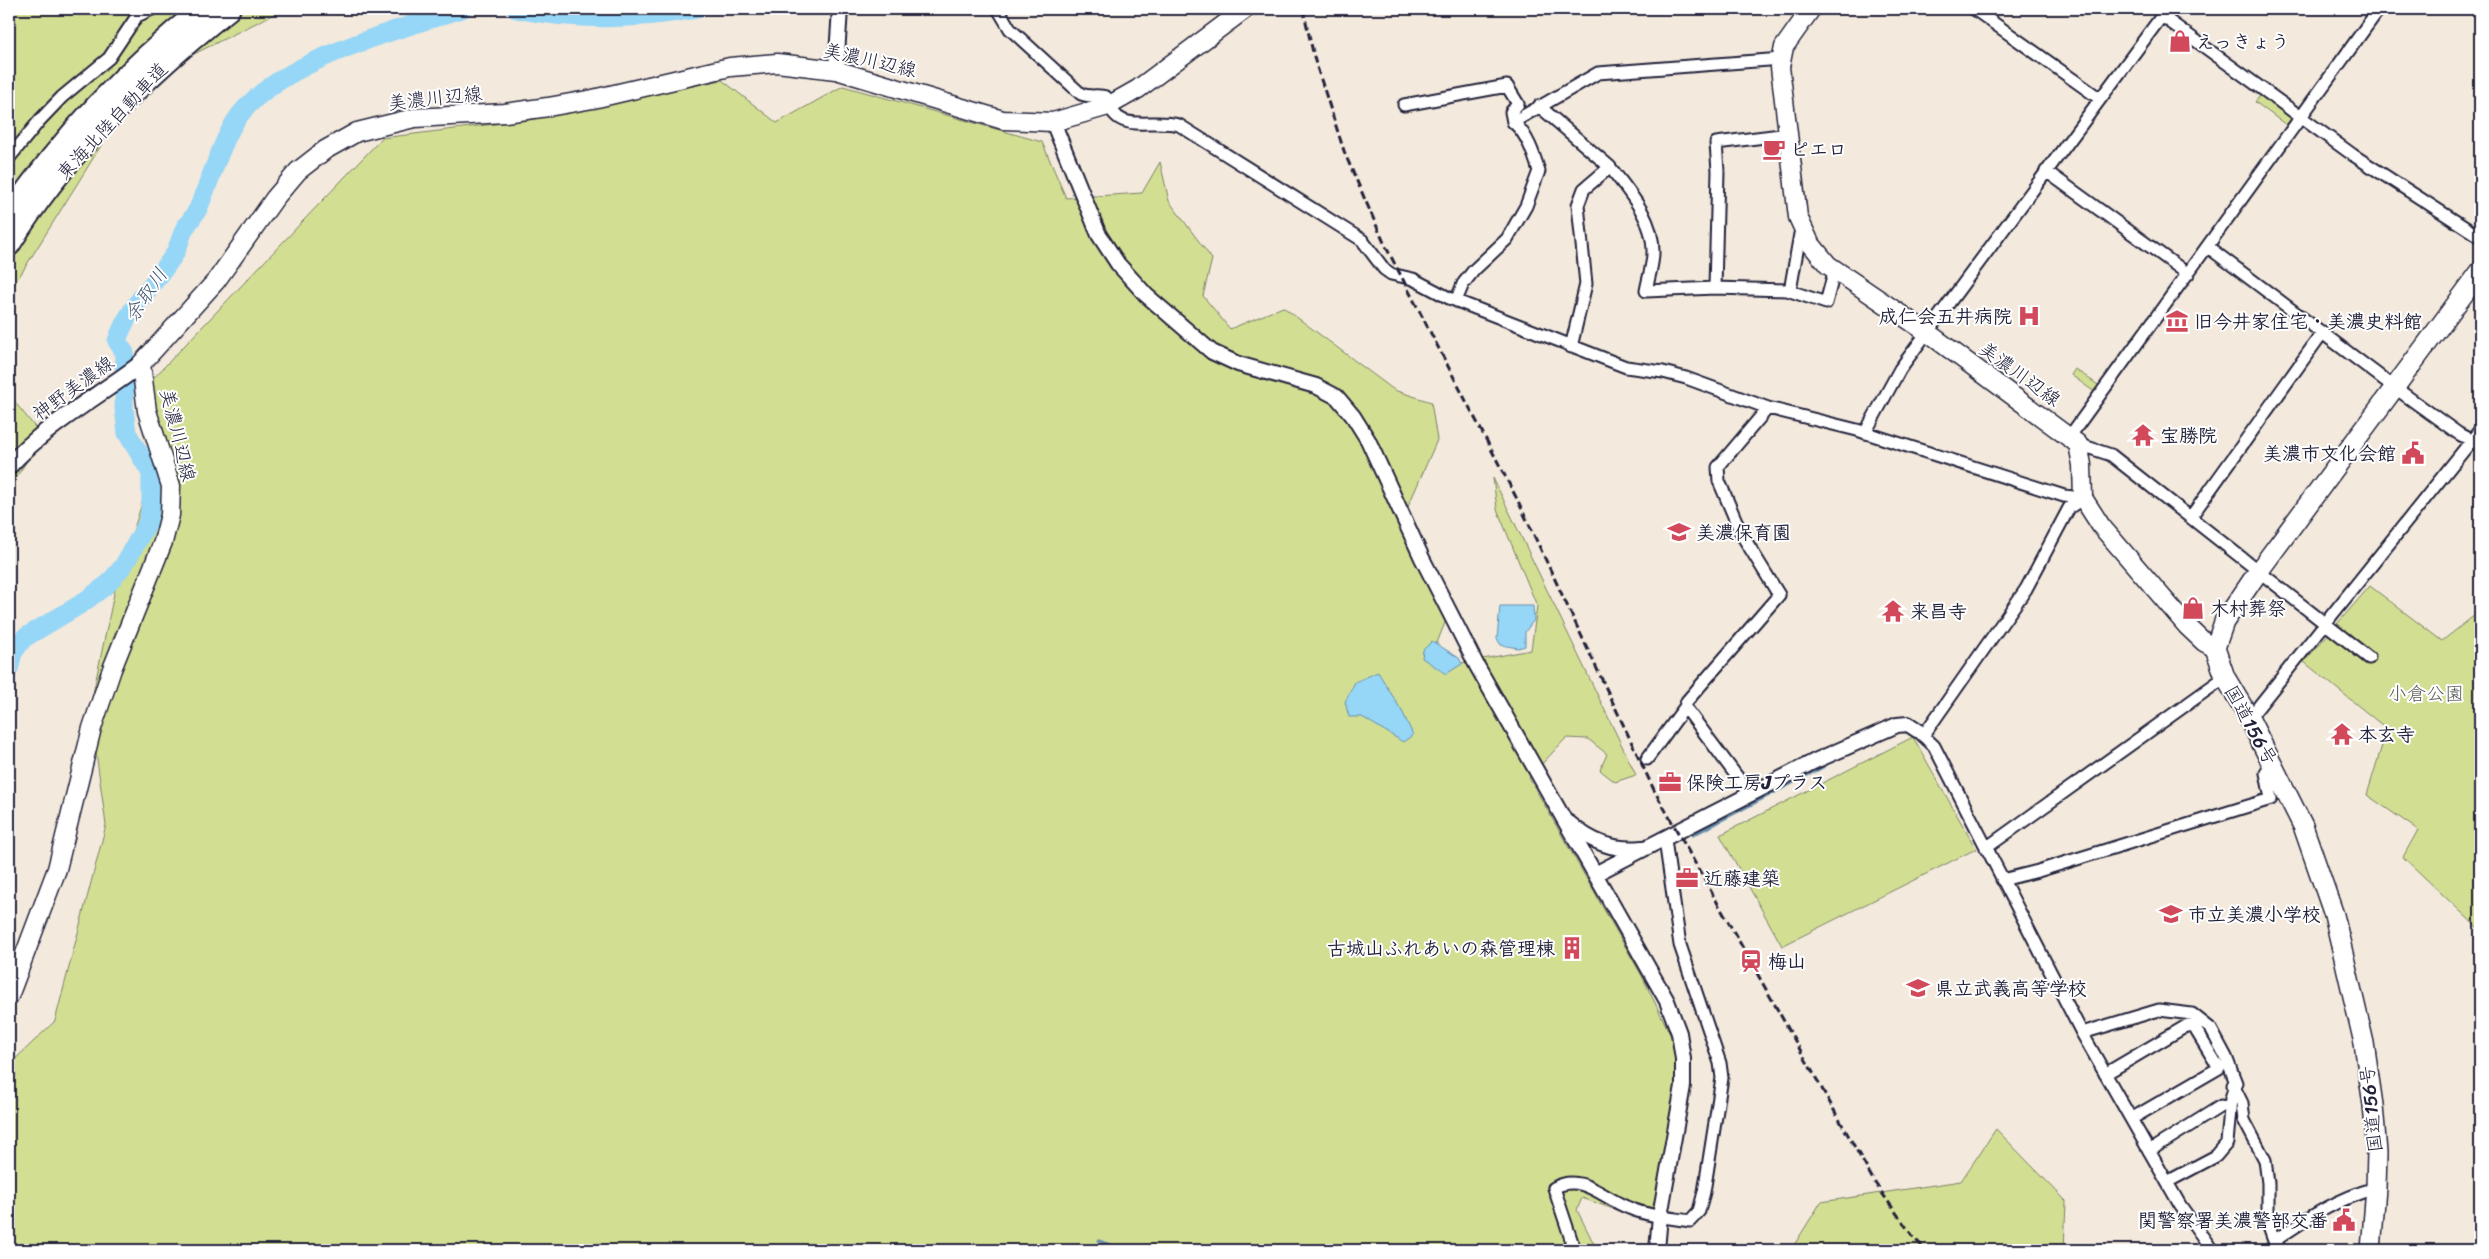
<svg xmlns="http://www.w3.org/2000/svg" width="2489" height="1259" viewBox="0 0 2489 1259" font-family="Sriracha,'Klee One',sans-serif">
  <rect width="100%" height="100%" fill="#f3e9dc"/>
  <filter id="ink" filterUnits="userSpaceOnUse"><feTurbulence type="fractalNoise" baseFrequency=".02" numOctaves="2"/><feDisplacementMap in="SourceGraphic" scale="10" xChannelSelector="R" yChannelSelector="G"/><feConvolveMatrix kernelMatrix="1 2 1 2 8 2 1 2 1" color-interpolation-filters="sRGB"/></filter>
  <g filter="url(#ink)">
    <!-- green -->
    <path fill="#d2df92" stroke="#7a8066" d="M9 9H284L142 80 9 293Z
      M722 80 777 123 843 86 1042 142 1066 198 1142 193 1160 162 1169 201 1212 259 1203 296 1230 329 1283 307 1394 390 1431 402 1437 440 1400 525 1446 620 1433 653 1445 666 1531 650 1537 606 1497 509 1493 478 1636 775 1615 782 1600 770 1607 754 1588 739 1566 738 1529 778 1642 976 1671 1036 1677 1070 1659 1225 1582 1198 1577 1210 1594 1244V1250H9V1065L55 1021 106 825 90 708 115 589 154 465 146 386 382 138 527 120Z
      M2262 93 2293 116 2286 125 2255 102Z
      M2075 369 2101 387 2096 393 2071 375Z
      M9 395 43 437 9 488Z
      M2370 586 2442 641 2480 611V930L2403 857 2418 830 2367 795 2387 729 2304 662Z
      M1913 737 1976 849 1782 946 1720 835Z
      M1996 1129 2066 1201 2064 1250H1791L1821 1202 1961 1181Z"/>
    <!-- water -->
    <path fill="#96d6f7" stroke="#688eac" d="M1500 606H1533L1534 620 1525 632V646L1518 648 1501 645 1497 639Z
      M1432 641 1459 658 1462 664 1446 674 1422 658 1423 650Z
      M1378 672 1403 713 1413 735 1403 742 1362 717H1349L1345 702 1355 682Z"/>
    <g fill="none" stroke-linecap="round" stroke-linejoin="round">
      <!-- stream -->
      <path stroke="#688eac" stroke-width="3" d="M1693 835 1823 767
        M1099 1241 1124 1250"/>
      <!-- river -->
      <path stroke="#96d6f7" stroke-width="19" d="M516 9C575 21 637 20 697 9
        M9 669 13 653 24 638 81 604 108 584 124 565 148 522 151 503V473L127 433 124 408 125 353 117 341C128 306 157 283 175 253 179 245 181 236 185 228 189 222 194 216 198 209 210 181 218 152 233 125 267 64 397 30 462 9"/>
      <defs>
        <path id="minor" d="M998 9 1010 29 1081 94C1091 98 1098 94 1106 97 1117 137 1148 117 1179 125L1362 240 1384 269 1391 274 1413 279 1449 298 1626 367 1663 372 1686 378 1768 408 1857 430 2064 496 2083 498
          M1974 9 2099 98
          M2162 16 2353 155 2480 237
          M1404 105 1507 86 1518 104 1511 112 1513 122 1598 73 1782 59
          M1539 106 1610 167 1584 189 1578 205 1586 284 1571 347
          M9 158 40 120 62 97 109 58 137 16 152 9
          M1610 167C1629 192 1654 219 1653 253 1653 265 1648 279 1646 291L1715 288 1787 290 1826 303 1835 269
          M2046 171 2188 274
          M2208 247 2394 387 2459 434 2480 445
          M1715 288 1718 171 1716 143 1789 134
          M1790 291 1800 234 1804 230
          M1456 301 1463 284 1474 270 1507 239 1526 206 1539 171C1534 155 1527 133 1513 122
          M1865 433 1900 369 2167 9
          M2070 436 2379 9
          M2078 444 2111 455 2369 658
          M2190 518 2323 332
          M2247 714 2255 711 2480 430
          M1917 730 1934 746 2082 1033 2180 1205 2212 1250
          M1923 736 2026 589 2069 508 2083 498
          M1647 759 1685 707
          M1750 794 1685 707 1687 701 1779 595 1742 535 1719 481 1718 467 1768 408
          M1986 848 2225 677
          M2002 880 2038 871 2271 799 2266 773 2273 764
          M2082 1033 2159 1010 2192 1014 2211 1029 2226 1057 2236 1083 2231 1098 2227 1143 2216 1156 2167 1182
          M2105 1074 2188 1025 2194 1027 2219 1068 2131 1119
          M2233 1085 2242 1103 2244 1120 2265 1160 2268 1183V1224L2274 1241 2281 1250
          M2149 1151 2221 1106
          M2274 1241C2306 1219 2338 1198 2376 1188
          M1566 1250 1572 1242 1554 1188C1582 1172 1604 1199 1629 1208 1648 1216 1670 1218 1690 1221L1699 1211 1704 1192 1722 1078 1720 1063 1680 945 1665 840"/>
        <path id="tertiary" d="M836 70 840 9
          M1053 122 1099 235 1118 264 1146 295 1212 352 1238 364 1316 386 1337 397 1353 416 1368 440 1422 558 1477 666 1667 1001 1679 1033 1683 1059V1086L1660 1216 1657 1250
          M1569 823C1591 842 1613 851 1642 848
          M1595 874 1815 761 1897 725 1908 724 1917 730"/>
        <path id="secondary" d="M9 466C47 424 96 398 141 364"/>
        <path id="primary" d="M1811 9 1784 47 1780 67 1798 217 1810 243 1828 265 1928 333 2078 444 2082 465 2083 498 2101 526 2187 626 2204 642 2215 648
          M9 996 57 869 92 728 112 669 163 542 170 515 171 486 147 411 141 364 216 281 275 198 298 171 325 150 357 132 414 118 505 113 548 107 593 99 730 67 777 63 836 70 1003 120 1053 122 1108 106 1138 89 1245 9"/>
        <path id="trunk" d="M2371 1250 2376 1188 2377 1153 2373 1105 2364 1043 2334 915 2303 826 2247 714 2225 677 2215 648 2224 622 2258 572 2480 272"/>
        <path id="motorway" d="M9 215C62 138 128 67 202 9
          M9 245C64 155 147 74 229 9"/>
      </defs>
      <!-- minor casing -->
      <use href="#minor" stroke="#22223b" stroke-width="15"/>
      <!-- tertiary casing -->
      <use href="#tertiary" stroke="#22223b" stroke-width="18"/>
      <!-- secondary casing -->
      <use href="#secondary" stroke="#22223b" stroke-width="20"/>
      <!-- primary casing -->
      <use href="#primary" stroke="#22223b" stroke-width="21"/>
      <!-- trunk casing -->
      <use href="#trunk" stroke="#22223b" stroke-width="22"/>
      <!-- motorway casing -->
      <use href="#motorway" stroke="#22223b" stroke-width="25"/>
      <!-- minor -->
      <use href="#minor" stroke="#fff" stroke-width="11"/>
      <!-- tertiary -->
      <use href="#tertiary" stroke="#fff" stroke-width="14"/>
      <!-- secondary -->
      <use href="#secondary" stroke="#fff" stroke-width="16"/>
      <!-- primary -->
      <use href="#primary" stroke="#fff" stroke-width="18"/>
      <!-- trunk -->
      <use href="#trunk" stroke="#fff" stroke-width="19"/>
      <!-- motorway -->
      <use href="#motorway" stroke="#fff" stroke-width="21"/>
      <!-- rail -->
      <path stroke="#22223b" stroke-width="3" stroke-dasharray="8 4" stroke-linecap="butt" d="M1303 9 1315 61 1345 154 1385 245 1517 499 1654 790 1875 1183 1914 1238 1926 1250"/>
    </g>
  </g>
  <!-- icons -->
  <defs>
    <symbol id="shop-bare" viewBox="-9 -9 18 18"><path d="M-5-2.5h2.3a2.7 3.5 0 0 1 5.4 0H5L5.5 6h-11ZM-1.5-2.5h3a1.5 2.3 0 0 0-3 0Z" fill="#d1495b" stroke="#fff" stroke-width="2.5" paint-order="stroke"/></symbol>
    <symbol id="cafe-bare" viewBox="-9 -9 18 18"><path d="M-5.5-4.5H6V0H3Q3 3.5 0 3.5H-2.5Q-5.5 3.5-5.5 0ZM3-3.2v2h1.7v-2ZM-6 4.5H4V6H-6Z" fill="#d1495b" stroke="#fff" stroke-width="2.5" paint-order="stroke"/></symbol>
    <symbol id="hospital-bare" viewBox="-9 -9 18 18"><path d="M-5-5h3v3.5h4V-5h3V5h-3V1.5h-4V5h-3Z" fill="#d1495b" stroke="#fff" stroke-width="2.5" paint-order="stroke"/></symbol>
    <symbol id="museum-bare" viewBox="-9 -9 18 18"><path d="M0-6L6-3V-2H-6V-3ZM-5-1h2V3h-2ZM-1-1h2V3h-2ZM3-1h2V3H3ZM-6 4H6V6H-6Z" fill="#d1495b" stroke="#fff" stroke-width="2.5" paint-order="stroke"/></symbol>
    <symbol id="temple-bare" viewBox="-9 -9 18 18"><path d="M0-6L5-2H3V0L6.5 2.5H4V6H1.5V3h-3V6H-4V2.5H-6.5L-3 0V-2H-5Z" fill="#d1495b" stroke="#fff" stroke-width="2.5" paint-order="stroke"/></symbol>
    <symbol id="civic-bare" viewBox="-9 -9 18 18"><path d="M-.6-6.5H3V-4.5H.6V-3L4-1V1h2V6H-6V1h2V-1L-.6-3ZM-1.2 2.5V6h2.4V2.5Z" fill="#d1495b" stroke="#fff" stroke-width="2.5" paint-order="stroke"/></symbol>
    <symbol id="school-bare" viewBox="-9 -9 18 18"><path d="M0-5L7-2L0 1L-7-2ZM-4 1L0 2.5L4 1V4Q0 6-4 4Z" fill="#d1495b" stroke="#fff" stroke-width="2.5" paint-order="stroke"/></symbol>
    <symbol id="office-bare" viewBox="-9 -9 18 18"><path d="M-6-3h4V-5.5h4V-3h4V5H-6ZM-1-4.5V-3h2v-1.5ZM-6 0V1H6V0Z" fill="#d1495b" stroke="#fff" stroke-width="2.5" paint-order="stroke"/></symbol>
    <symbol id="building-bare" viewBox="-9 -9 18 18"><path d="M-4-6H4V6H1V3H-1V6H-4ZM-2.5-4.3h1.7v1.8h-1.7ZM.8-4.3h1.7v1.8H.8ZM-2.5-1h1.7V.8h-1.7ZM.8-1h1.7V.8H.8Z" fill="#d1495b" stroke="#fff" stroke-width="2.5" paint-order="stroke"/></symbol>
    <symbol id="station-bare" viewBox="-9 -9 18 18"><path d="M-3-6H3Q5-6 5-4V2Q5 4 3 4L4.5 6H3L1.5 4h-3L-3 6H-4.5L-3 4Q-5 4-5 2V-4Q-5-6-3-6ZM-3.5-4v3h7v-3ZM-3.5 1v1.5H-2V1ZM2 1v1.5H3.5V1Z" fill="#d1495b" stroke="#fff" stroke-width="2.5" paint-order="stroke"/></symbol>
  </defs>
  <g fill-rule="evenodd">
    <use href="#shop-bare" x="2164" y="25" width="32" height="32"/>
    <use href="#cafe-bare" x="1758" y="133" width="32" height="32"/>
    <use href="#hospital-bare" x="2013" y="300" width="32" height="32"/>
    <use href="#museum-bare" x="2161" y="305" width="32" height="32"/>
    <use href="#temple-bare" x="2127" y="419" width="32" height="32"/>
    <use href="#civic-bare" x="2397" y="437" width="32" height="32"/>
    <use href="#school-bare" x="1663" y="516" width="32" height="32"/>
    <use href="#shop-bare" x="2177" y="592" width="32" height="32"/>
    <use href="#temple-bare" x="1877" y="595" width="32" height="32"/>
    <use href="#temple-bare" x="2326" y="718" width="32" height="32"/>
    <use href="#office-bare" x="1654" y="766" width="32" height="32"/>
    <use href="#office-bare" x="1671" y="862" width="32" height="32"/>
    <use href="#school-bare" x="2155" y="898" width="32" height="32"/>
    <use href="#building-bare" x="1556" y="932" width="32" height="32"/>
    <use href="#station-bare" x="1735" y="945" width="32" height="32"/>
    <use href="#school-bare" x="1902" y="972" width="32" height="32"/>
    <use href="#civic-bare" x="2328" y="1204" width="32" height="32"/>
  </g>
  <g text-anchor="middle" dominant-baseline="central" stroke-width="4" stroke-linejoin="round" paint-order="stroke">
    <!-- poi labels -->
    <g font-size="19" font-weight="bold" fill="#22223b" stroke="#fff" text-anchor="start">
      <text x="2196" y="41">えっきょう</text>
      <text x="1790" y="149">ピエロ</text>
      <text x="2012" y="316" text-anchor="end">成仁会五井病院</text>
      <text x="2194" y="321">旧今井家住宅・美濃史料館</text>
      <text x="2160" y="435">宝勝院</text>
      <text x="2396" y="453" text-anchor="end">美濃市文化会館</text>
      <text x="1696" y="532">美濃保育園</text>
      <text x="2210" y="608">木村葬祭</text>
      <text x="1910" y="611">来昌寺</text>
      <text x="2358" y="734">本玄寺</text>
      <text x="1686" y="782">保険工房Jプラス</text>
      <text x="1704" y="878">近藤建築</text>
      <text x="2188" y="914">市立美濃小学校</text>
      <text x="1555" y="948" text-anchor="end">古城山ふれあいの森管理棟</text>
      <text x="1768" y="961">梅山</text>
      <text x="1935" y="988">県立武義高等学校</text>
      <text x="2328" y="1220" text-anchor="end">関警察署美濃警部交番</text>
    </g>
    <!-- street labels -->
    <g font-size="19" fill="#22223b" stroke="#fff">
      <text transform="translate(870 60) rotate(13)">美濃川辺線</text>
      <text transform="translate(435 98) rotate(-6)">美濃川辺線</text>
      <text transform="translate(112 121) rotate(-47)">東海北陸自動車道</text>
      <text transform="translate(2020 374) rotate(36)">美濃川辺線</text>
      <text transform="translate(73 388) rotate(-36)">神野美濃線</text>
      <text transform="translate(178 435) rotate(76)">美濃川辺線</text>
      <text transform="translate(2251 725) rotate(61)">国道156号</text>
      <text transform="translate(2371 1109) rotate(-96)">国道156号</text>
    </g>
    <!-- park labels -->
    <g font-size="19" fill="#575b55" stroke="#fff">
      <text x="2426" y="693">小倉公園</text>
    </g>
    <!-- water labels -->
    <g font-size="20" font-style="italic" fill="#455873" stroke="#fff">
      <text transform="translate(146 295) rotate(-56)">余取川</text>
    </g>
  </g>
  <!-- margin -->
  <rect width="2489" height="1259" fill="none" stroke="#fff" stroke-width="30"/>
  <rect x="15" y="15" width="2459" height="1229" fill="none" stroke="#22223b" stroke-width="2" filter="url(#ink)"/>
</svg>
